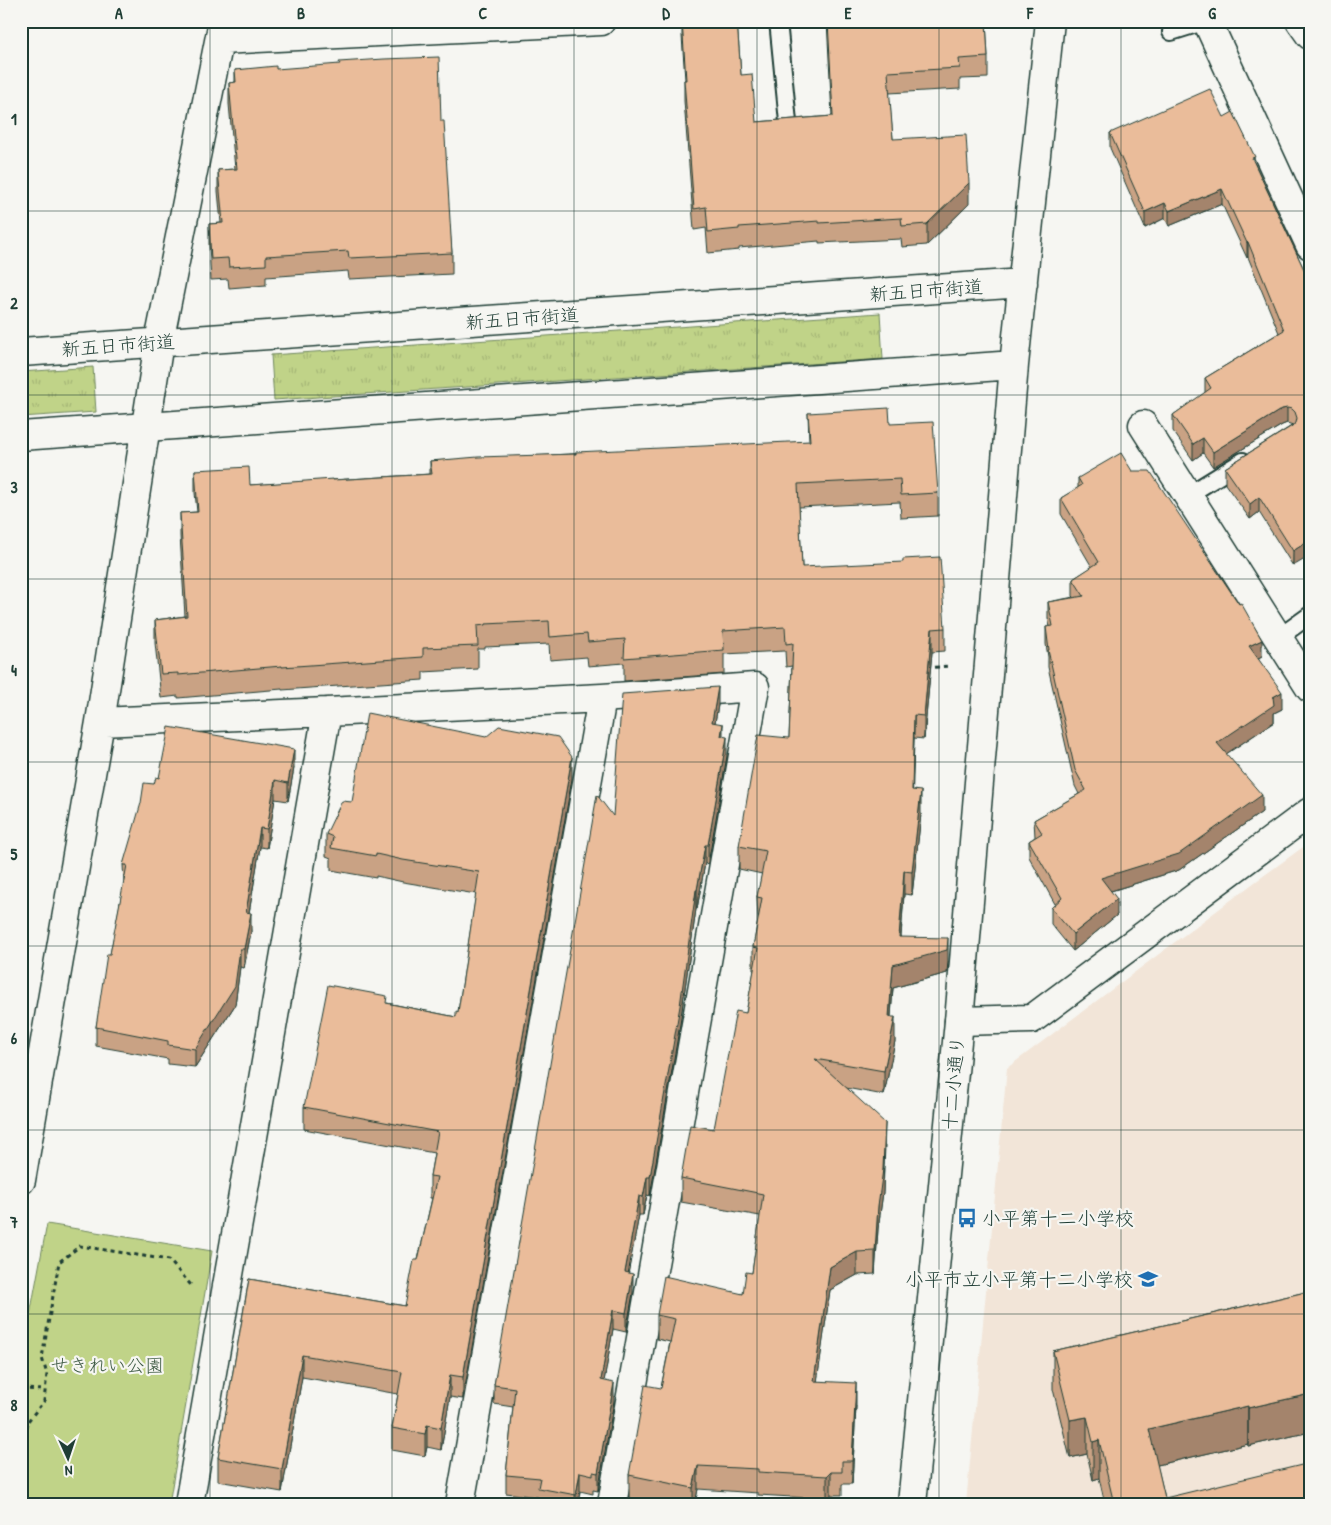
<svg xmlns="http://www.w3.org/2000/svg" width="1331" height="1525" viewBox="0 0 1331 1525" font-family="'Patrick Hand','Klee One',sans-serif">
  <defs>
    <pattern id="grass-tufts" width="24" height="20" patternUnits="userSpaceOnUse" patternTransform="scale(1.25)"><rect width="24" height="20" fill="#c0d388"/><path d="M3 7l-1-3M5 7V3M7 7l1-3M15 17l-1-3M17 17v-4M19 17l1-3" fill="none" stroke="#a5b676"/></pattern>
  </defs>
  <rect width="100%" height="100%" fill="#f6f6f2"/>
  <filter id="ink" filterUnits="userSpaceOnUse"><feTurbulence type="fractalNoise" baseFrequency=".02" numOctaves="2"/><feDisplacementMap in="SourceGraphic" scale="10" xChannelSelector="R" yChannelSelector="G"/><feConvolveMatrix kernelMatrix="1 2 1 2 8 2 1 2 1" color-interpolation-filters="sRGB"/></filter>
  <g filter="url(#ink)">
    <!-- built -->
    <path fill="#f2e5d8" d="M1310 842V1504H966L1007 1068 1255 882Z"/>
    <!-- grass -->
    <path fill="url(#grass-tufts)" stroke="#70885e" d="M880 313 883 359 274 400 271 355Z
      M93 367 96 412 21 417V372Z"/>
    <!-- park -->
    <path fill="#c0d388" stroke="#70885e" d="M47 1224 212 1251 169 1504H21V1363Z"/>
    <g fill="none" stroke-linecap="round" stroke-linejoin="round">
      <defs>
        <path id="lane" d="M778 21 788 122
          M1171 32 1206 21
          M1188 495 1243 461
          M1278 638 1310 615"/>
        <path id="street" d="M1207 21 1310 245
          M1300 21 1310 35
          M220 40 601 21
          M1143 425 1310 688
          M100 722 327 712
          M959 1021 1032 1019 1310 812
          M21 1180 100 722 159 342 223 21
          M189 1504 327 712 602 698 755 687 612 1504
          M460 1504 602 698"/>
        <path id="secondary" d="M21 352 1023 283
          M21 436 1014 365
          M912 1504 959 1021 1014 365 1050 21"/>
      </defs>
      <!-- lane casing -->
      <use href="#lane" stroke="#1f3d34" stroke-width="20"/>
      <!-- street casing -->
      <use href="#street" stroke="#1f3d34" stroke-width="31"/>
      <!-- secondary casing -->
      <use href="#secondary" stroke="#1f3d34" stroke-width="31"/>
      <!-- path -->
      <path stroke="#1f3d34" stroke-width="3" stroke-dasharray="4 4" stroke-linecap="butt" d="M927 668 950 666
        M21 1389 45 1390
        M21 1460 28 1421 44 1401 47 1374 42 1358 59 1262 80 1246 169 1260 191 1285"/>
      <!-- lane -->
      <use href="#lane" stroke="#f6f6f2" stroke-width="16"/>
      <!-- street -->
      <use href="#street" stroke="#f6f6f2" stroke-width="28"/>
      <!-- secondary -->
      <use href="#secondary" stroke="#f6f6f2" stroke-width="28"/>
    </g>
    <!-- wall -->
    <path fill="#c9a284" stroke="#1f3d34" d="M682 21H737L741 75 756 122 832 116 827 21H986L988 57V78L960 79V89L889 93 893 139 969 204 927 245 902 247 901 239 819 243V241L739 248V250L708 253 706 228 694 230 684 101V80H685L682 36Z
      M276 69 441 121 452 253V274L349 279 348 271 266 277V285L229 288 228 279 211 280 209 245V224L221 223 218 191V170L235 169 229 104V83L235 82V70Z
      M1224 117 1255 164 1302 265 1293 566 1259 512 1250 519 1225 484V468L1293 425 1287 423 1282 425 1213 467 1203 453 1193 460 1173 431V415L1205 393V378L1279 333 1248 257 1247 258 1222 204 1169 226 1165 218 1145 228 1110 148V133Z
      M808 413 890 424 938 493V516L901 518 900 502 799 507 802 567 945 628V651L932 652 924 739 914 738 912 791 921 814 912 895 904 894 901 937 948 961 947 973 893 988 891 1017 895 1041 884 1095 846 1088 885 1146 883 1192 878 1229 875 1274 857 1275 830 1290 817 1381 856 1406 852 1484H842V1495H831L827 1499 758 1495V1493L698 1489 695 1504H658L629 1498V1475L661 1388 670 1342 657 1339V1315L743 1294 752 1273 760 1216 681 1202V1178L714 1129 746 1013 754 971 753 970V947L758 921 757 897 762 874 739 869V846L789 738 792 666 786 667 785 651 724 654V674L624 681V663L588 666 587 657 550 660 549 644 485 647V649H478V669L423 672V680L282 690V689L178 698V696L161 698 155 643V620L185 616 180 536V513L197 512 195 493V470L250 485 430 474V461L809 442Z
      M1132 471 1262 656 1258 658 1282 709 1274 713V722L1226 754 1262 812 1179 870 1111 891 1117 915 1073 951 1051 924V908L1055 904 1029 857V841L1035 837 1034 820 1079 794 1075 786 1048 667V657L1046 644V627H1050L1048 618V602L1074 597 1073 596V579L1092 567 1061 514V498L1078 488V478Z
      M718 705 715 722 723 737 727 756 708 864 705 863 697 909H696L680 1024 650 1196 647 1195 643 1215H639L628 1273 633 1293 626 1332 613 1329 604 1381 614 1401 598 1491 593 1490V1494L580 1491 578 1504H538V1497L506 1493V1475L513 1407 494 1404V1385L613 816Z
      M294 768 288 801 275 799 267 848 260 847 249 913 251 932 244 968 240 967 235 1005 195 1067 168 1064V1059L96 1046V1027L124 883 123 865 154 784Z
      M572 779 463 1399 450 1397 441 1450 427 1447 425 1456 392 1450V1428L398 1394 302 1377 282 1492 218 1481V1458L249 1279 405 1306 418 1260 432 1198H430V1176L434 1153 304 1129V1107L387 1003 456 1017 458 1012 476 894 403 882 376 876V878L331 870V858L326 856V834L352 802Z
      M1310 1291V1432L1248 1446V1444L1157 1465 1165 1498 1310 1504H1105L1099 1478 1093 1480 1087 1454 1070 1458 1053 1389V1351Z"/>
    <!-- shaded-wall -->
    <path fill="#a4846c" stroke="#1f3d34" d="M969 183V204L927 245V224Z
      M1222 189V204L1169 226V211Z
      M1165 203V218L1145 228V212Z
      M1248 242V257L1247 258V243Z
      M1287 408V423L1282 425 1213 467V452L1282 409Z
      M1203 438V453L1193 460V444Z
      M1259 497V512L1250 519V504Z
      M1310 540V556L1293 566V551Z
      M932 629V652L924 739V716Z
      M1262 640V656L1249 663V646Z
      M718 687V705L712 740V722Z
      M1282 692V709L1274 713V722L1217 760V743L1273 697Z
      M914 715V738L912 814V790Z
      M723 724V742L721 736Z
      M727 737V756L708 864V845Z
      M294 749V768L288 801V783Z
      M572 757V779L463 1399V1377Z
      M275 780V799L267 848V829Z
      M921 791V814L912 895V872Z
      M1262 795V812L1179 870 1101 894V878Z
      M260 828V847L246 931V912Z
      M705 845V863L697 909V890Z
      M904 871V894L899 960V937Z
      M696 890V909L680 1024 650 1196V1177Z
      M1117 899V915L1073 951V934Z
      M251 913V932L244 968V949Z
      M948 938V961L947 973 893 988 889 1040V1017L893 965Z
      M240 949V967L235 1005 195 1067V1049Z
      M895 1017V1041L884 1095V1071Z
      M885 1123 883 1192 878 1229 875 1274V1251L878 1206Z
      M647 1177V1195L643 1215V1197Z
      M639 1196V1215L625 1291V1272Z
      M857 1252V1275L830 1290 814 1404V1381L830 1267Z
      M633 1274V1293L626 1332V1313Z
      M613 1310V1329L601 1399V1380Z
      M302 1355V1377L282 1492V1469Z
      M450 1375V1397L441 1450V1428Z
      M614 1383V1401L598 1491V1473Z
      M856 1383V1406L852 1484V1461Z
      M1310 1394V1432L1248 1446V1408Z
      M1248 1406V1444L1149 1467V1429Z
      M1087 1417V1454L1070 1458V1420Z
      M427 1425V1447L425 1456V1434Z
      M1099 1440V1478L1093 1480V1442Z
      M698 1466V1489L695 1504H693V1488Z
      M580 1472V1491L578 1504H576V1495Z
      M831 1472V1495L827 1499V1476Z"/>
    <!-- building -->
    <path fill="#eabc9a" stroke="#1f3d34" d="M682 21H737L741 75 752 74 756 122 833 116 828 21H986L988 57 959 59 960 68 888 72 893 139 966 135 969 183 927 224 902 226 901 218 819 223V221L739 227V229L708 232 706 207 694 209 684 80H686Z
      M439 57 441 121H444L452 253 349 258 348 251 266 256V265L229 267 228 258 211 259 209 224 223 223 218 170 237 169 229 83 236 82 235 70 276 66V69L340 64 339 62 384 59Z
      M1210 89 1224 117 1233 112 1255 157 1252 158 1302 265 1310 284V540L1293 551 1259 497 1250 504 1225 468 1292 426 1296 423 1297 418 1295 412 1292 409 1287 408 1282 409 1213 452 1203 438 1193 444 1173 415 1211 388 1205 378 1284 330 1248 242 1247 243 1222 189 1169 211 1165 203 1145 212 1110 133Z
      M889 408 890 424 933 422 938 493 901 495 900 479 798 484 802 567 903 562V559L940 557 945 628 932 629 924 716 914 715 912 790 921 791 912 872 904 871 899 937 948 938 947 950 893 965 889 1017H895L884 1071 815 1059 885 1123 883 1169 878 1206 875 1251 857 1252 830 1267 814 1381 856 1383 852 1461H842V1472H831L827 1476 758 1472V1469L698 1466 693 1488 629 1475 645 1385 661 1388 675 1319 657 1315 664 1276 743 1294 746 1272 752 1273 763 1194 681 1178 690 1125 714 1129 736 1011 746 1013 758 948 753 947 762 898 757 897 766 851 739 846 758 735 789 738 793 643 786 644 785 627 723 631 724 650 624 658 625 639 588 642 587 634 550 637 549 621 485 624V625L477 626 478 646 423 648V657L282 667V666L178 675V673L161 674 155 620 187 616 180 513 198 512 195 470 249 467 250 485 333 479V480L432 474 430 461 478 457 576 454V452L810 441 808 413Z
      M1121 453 1132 471H1150L1239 604 1241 603 1262 640 1249 646 1282 692 1273 697 1274 705 1217 743 1262 795 1179 854 1101 878 1117 899 1073 934 1051 908 1062 898 1029 841 1042 833 1034 820 1086 790 1075 770 1048 650H1049L1046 627 1053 626 1048 602 1084 596 1073 579 1099 562 1061 498 1082 485 1078 478Z
      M718 687 712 722 723 724 721 736 727 737 708 845H705L697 890H696L680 1006 650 1177H647L643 1197 639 1196 625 1272 633 1274 626 1313 613 1310 601 1380 614 1383 598 1473 593 1472V1475L580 1472 576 1495 538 1488 540 1478 506 1475 515 1388 494 1385 597 795 613 816 622 694Z
      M367 713 486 737 499 726 558 737 572 757 463 1377 450 1375 441 1428 427 1425 425 1434 392 1428 402 1372 302 1355 282 1469 218 1458 249 1279 405 1306 414 1260H418L437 1177 430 1176 438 1132 304 1107 328 985 387 996 386 1003 456 1017V1011L458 1012 479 872 403 860 376 854V856L331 848 333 837 326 834 342 801 352 802Z
      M169 727 294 749 288 783 275 780 267 829 260 828 246 912 251 913 244 949H240L235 986 195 1049 168 1045V1041L96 1027 107 954H110L127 865H123L141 803 144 783 154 784 156 777 159 778Z
      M1310 1291V1394L1248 1408V1406L1149 1429 1165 1498 1310 1463V1504H1114L1099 1440 1093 1442 1087 1417 1070 1420 1053 1351Z"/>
  </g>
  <!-- grid -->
  <path fill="none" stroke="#1f3d34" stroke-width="1" stroke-opacity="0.55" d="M210 21V1504M392 21V1504M574 21V1504M757 21V1504M939 21V1504M1121 21V1504M21 211H1310M21 395H1310M21 579H1310M21 762H1310M21 946H1310M21 1130H1310M21 1314H1310"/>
  <!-- icons -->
  <defs>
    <symbol id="bus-bare" viewBox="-9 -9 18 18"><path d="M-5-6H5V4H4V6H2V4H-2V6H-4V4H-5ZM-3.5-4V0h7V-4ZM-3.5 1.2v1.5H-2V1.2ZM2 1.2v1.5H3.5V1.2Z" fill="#1f6fb2" stroke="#f6f6f2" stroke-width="2.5" paint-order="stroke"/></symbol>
    <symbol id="school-bare" viewBox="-9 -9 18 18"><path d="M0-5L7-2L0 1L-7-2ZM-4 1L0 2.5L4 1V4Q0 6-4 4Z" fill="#1f6fb2" stroke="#f6f6f2" stroke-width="2.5" paint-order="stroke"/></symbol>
  </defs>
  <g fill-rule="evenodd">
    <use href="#bus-bare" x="953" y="1204" width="28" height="28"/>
    <use href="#school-bare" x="1134" y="1265" width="28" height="28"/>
  </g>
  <g text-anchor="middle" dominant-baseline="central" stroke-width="4.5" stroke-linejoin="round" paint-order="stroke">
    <!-- street labels -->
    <g font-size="19" fill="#1f3d34" stroke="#f6f6f2">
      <text transform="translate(926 290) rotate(-4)">新五日市街道</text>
      <text transform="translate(522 318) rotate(-4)">新五日市街道</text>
      <text transform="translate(118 345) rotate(-4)">新五日市街道</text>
      <text transform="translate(953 1083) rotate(-85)">十二小通り</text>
    </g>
    <!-- poi labels -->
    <g font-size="19" fill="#1f3d34" stroke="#f6f6f2" text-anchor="start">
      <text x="982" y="1218">小平第十二小学校</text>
      <text x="1133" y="1279" text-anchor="end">小平市立小平第十二小学校</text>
    </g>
    <!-- park labels -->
    <g font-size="19" fill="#3f5b45" stroke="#f6f6f2">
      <text x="107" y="1365">せきれい公園</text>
    </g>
  </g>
  <!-- margin -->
  <rect width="1331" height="1525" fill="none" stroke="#f6f6f2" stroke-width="55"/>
  <!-- north arrow -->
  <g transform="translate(68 1458) rotate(177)" stroke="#f6f6f2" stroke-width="4" paint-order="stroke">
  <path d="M0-4L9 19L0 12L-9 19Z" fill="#1f3d34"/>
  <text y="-8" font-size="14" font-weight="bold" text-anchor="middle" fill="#1f3d34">N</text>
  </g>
  <rect x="28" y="28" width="1276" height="1470" fill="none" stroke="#1f3d34" stroke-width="2"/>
  <g font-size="16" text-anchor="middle" font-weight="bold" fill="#1f3d34">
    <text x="119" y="19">A</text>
    <text x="301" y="19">B</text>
    <text x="483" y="19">C</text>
    <text x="666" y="19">D</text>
    <text x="848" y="19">E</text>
    <text x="1030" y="19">F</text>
    <text x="1212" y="19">G</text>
    <text x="14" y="125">1</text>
    <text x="14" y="309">2</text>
    <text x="14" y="493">3</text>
    <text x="14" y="676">4</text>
    <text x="14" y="860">5</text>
    <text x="14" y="1044">6</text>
    <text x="14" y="1228">7</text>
    <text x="14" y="1411">8</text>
  </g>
</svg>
